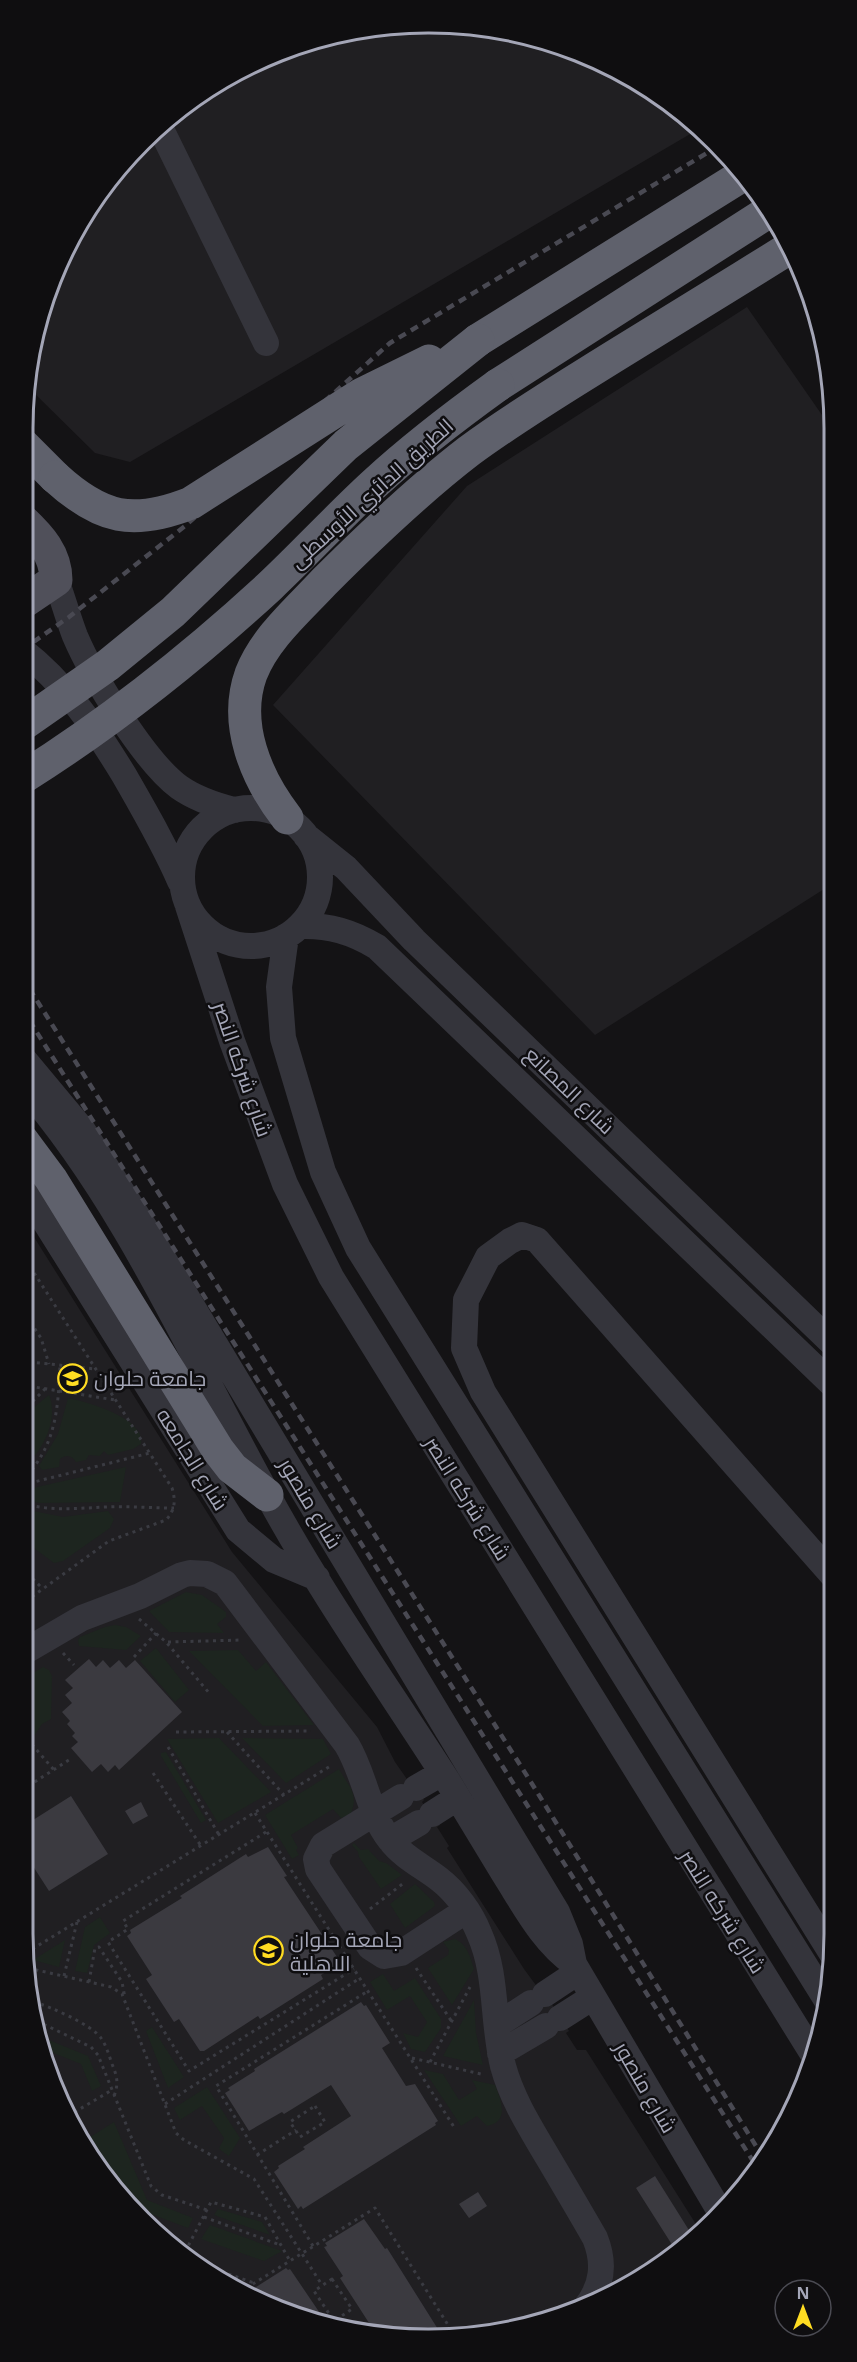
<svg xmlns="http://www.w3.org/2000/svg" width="857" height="2362" viewBox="0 0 857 2362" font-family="'Noto Sans',Cairo,sans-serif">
  <rect width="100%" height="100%" fill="#141315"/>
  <!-- built -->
  <path fill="#201f22" d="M455 23 534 36 632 77 697 130 130 462 95 453 28 387 36 323 65 249 107 181 161 123 226 77 298 44 376 26Z
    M747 307 831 428 832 884 595 1035 273 705 467 486Z
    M22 1218 232 1552 377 1727 395 1762 409 1782 412 1781 424 1800 422 1802 425 1807 427 1806 440 1825 437 1827 449 1846 447 1848 524 1969 538 1988 540 1987 553 2006 569 2031 566 2033 577 2050H586L699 2229 654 2271 584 2308 508 2332 375 2336 298 2318 226 2285 123 2201 77 2136 44 2064 23 1933Z"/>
  <!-- green -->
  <path fill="#1d251f" d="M49 1395C59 1419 43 1452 23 1467V1416Z
    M68 1398C87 1402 146 1418 141 1444L133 1449 108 1455 104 1451 100 1456 89 1455 86 1460 76 1462C72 1455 66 1454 60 1459L59 1467 42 1470 39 1466 58 1434Z
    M126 1467 120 1502 39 1503 32 1501 30 1497 31 1490 37 1487Z
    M23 1509 63 1517 108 1511 114 1519 110 1528 63 1561 54 1563 23 1540Z
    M186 1592 202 1595 226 1612V1617L217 1624 224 1633 169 1632 149 1611Z
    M115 1625 126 1627 141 1636 126 1650 79 1646 78 1640 80 1637 105 1627Z
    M156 1648 189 1690 175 1702 140 1661Z
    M238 1650 256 1671 266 1662 314 1725 263 1726 189 1651Z
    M43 1667 49 1670 52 1676 51 1719 42 1724 34 1736 23 1723V1679Z
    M219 1738 271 1792 218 1823 167 1739Z
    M242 1738 323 1739 331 1754 286 1783Z
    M166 1752 206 1820 201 1823 161 1756V1753Z
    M339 1769C349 1787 360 1795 350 1815L341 1818 333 1809 291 1835 298 1848 296 1850 299 1855 292 1859 265 1815Z
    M354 1843 361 1850 368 1849 379 1861 386 1863 402 1875 381 1889 359 1857 358 1852 352 1845Z
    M415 1884 434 1902 435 1906 405 1928 390 1904Z
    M100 1917 110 1933 94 1945 87 1973 75 1971 85 1927Z
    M455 1939C468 1945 470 1957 474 1969L452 2005 428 1968 448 1955 449 1950 443 1942Z
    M65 1940 59 1967 33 1960Z
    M383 1974 394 1991 415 1978 441 2019V2028L425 2052 411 2049 403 2033 418 2037 427 2022 410 1996 387 2010 370 1982Z
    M474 2000 476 2033 483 2065 443 2056Z
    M152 2027 184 2077 168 2088 146 2031Z
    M39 2036 88 2056 101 2086 92 2091 81 2064 41 2048Z
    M424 2070 443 2074 459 2100 477 2089 472 2080 495 2085C501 2100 510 2122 487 2126L477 2116 461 2126Z
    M207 2087 240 2138 229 2156 219 2149 224 2138 202 2106 180 2120 174 2108Z
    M114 2122 147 2200 193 2218 188 2228 130 2206 87 2139Z
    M218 2209 262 2222 270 2235 214 2215Z
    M210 2225 282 2251 264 2261 201 2239Z"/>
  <!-- building -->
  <path fill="#3b3a40" d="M89 1659 96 1667 103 1660 110 1668 119 1660 126 1668 135 1660 182 1712 119 1770 115 1765 108 1772 101 1764 92 1772 71 1748 78 1742 72 1736 75 1733 67 1724 70 1721 62 1712 72 1703 65 1695 73 1688 65 1680Z
    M71 1796 108 1854 49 1891 22 1849V1827Z
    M141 1802 148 1816 133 1824 125 1811Z
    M268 1847 287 1876 284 1877 341 1963 321 1975 323 1979 260 2019 258 2016 204 2051H200L179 2019 174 2022 146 1979 152 1975 127 1936 131 1933 130 1930 182 1898 180 1896 246 1854 248 1857Z
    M361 2002 364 2006 366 2005 390 2043 382 2048 406 2086 415 2084 438 2121 435 2123 436 2125 303 2209 301 2206 298 2209 274 2172 279 2168 278 2166 305 2149 303 2147 351 2116 331 2085 284 2114 282 2112 249 2131 225 2093 230 2090 228 2088 255 2071 254 2069Z
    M655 2176 692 2235 676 2251 636 2188Z
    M478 2192 487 2206 469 2218 459 2204Z
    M364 2219 385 2249 387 2248 441 2334 375 2336 361 2333 371 2326 340 2278 343 2276 324 2247 327 2246 325 2243Z
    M286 2268 288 2270 290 2269 328 2325 298 2318 245 2294Z"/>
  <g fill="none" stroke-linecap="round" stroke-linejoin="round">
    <!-- path -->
    <path stroke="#3a3b42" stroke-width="3" stroke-dasharray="3 4.5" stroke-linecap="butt" d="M22 1254 172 1488C176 1501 175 1510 166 1520L109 1541 22 1604
      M22 1310 41 1338 49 1364
      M22 1361 95 1369
      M22 1385 115 1400
      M22 1412 46 1388
      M22 1481C56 1446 58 1411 60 1365
      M22 1485 150 1453
      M22 1503C51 1512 78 1508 107 1507 129 1506 152 1508 174 1508
      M22 1568 43 1589
      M139 1619 166 1642 210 1694
      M168 1642 242 1640
      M63 1653 74 1665
      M134 1657 156 1633
      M176 1732 311 1731
      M227 1732 284 1795
      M22 1733 54 1770
      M168 1747 219 1835
      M153 1773 201 1846
      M22 1790 72 1758
      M255 1813 454 2127
      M266 1832 123 1921 128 1929 108 1942 189 2071 354 1969
      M370 1909 405 1882
      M26 1953 332 1765
      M28 1968 111 1987 122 1994 176 2133 184 2140 254 2179 322 2285
      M416 1968 452 2022
      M64 1976 77 1922
      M89 1982 95 1948 99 1947 122 1982 125 1998
      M34 2002C49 2006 92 2025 101 2038 106 2045 109 2055 112 2064 117 2076 119 2083 114 2096
      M37 2021 91 2047 98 2055 151 2186 162 2195 207 2210
      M412 2058 485 2075
      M430 2062 470 1987
      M165 2104 360 1978
      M315 2106 325 2122 300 2137 290 2122Z
      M68 2116 112 2090
      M257 2155 296 2130
      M204 2217 280 2245
      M313 2246 216 2086 368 1991
      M185 2252 211 2202 265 2217 290 2261
      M200 2264 254 2283
      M332 2279 352 2309 334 2321 314 2291Z
      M240 2292 375 2208 453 2333"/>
    <!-- minor -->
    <path stroke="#34343b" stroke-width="26" d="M159 125 266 343
      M56 580C63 599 68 618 75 636 92 676 145 762 179 787 196 799 214 805 234 810
      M22 650C65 683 96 729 124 775 144 810 164 844 180 881
      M182 877a69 69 0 1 1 138 0a69 69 0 1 1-138 0Z
      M306 836 346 868 414 940 833 1344
      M188 906 232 1041 285 1184 331 1277 814 2056
      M300 926C329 925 352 932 377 947L833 1385
      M286 936 279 987 283 1038 323 1172 358 1248 826 1999
      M22 1057 82 1129 145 1228 557 1912 570 1944 574 1964 719 2210
      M22 1084C125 1202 191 1356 266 1492 320 1592 386 1685 447 1780 466 1811 485 1843 504 1874 525 1907 542 1941 574 1964
      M22 1185 238 1530 274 1560 317 1578
      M22 1653 82 1618 140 1596 182 1575 190 1573 207 1574 225 1583 347 1745C365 1775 368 1812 390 1840 403 1857 422 1866 439 1879 456 1892 471 1913 479 1933 498 1975 492 2022 503 2066 512 2099 530 2127 547 2156 563 2183 579 2210 595 2238 605 2263 603 2285 586 2307
      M416 1788 442 1773
      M401 1797 323 1845 316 1859 318 1869 370 1947 384 1956 401 1953 467 1910
      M432 1814 457 1798
      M390 1840 419 1823
      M832 1954 483 1392 464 1348 466 1300 488 1257 510 1241 522 1235 537 1240 834 1577
      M545 1994 578 1972
      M560 2018 593 1997
      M497 2025 531 2003
      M500 2053 546 2026"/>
    <!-- major -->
    <path stroke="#50505a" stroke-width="33" d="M22 520C40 537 56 554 56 580L22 603"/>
    <!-- highway -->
    <path stroke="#5f616c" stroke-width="33" d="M478 340 743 175
      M498 385 768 212
      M22 444 55 477
      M287 818C256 778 233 724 251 674 265 638 298 610 324 582 370 536 417 491 469 451 515 417 565 387 613 357 673 320 732 284 791 247
      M22 1140 51 1179 218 1450 232 1468 267 1495"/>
    <!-- rail -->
    <path stroke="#494952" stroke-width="4.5" stroke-dasharray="8 6" stroke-linecap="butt" d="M22 650 69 617 185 526 390 343 717 147
      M22 977 529 1779 764 2159
      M22 1009 758 2169"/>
    <!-- highway-bridge -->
    <path stroke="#5f616c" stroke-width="33" d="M55 477C101 519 133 526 191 503L362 394 429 361
      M22 725 108 665 173 612 346 445 478 340
      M22 778C111 722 193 657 270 586 305 553 338 517 374 484 413 448 455 416 498 385"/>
  </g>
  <!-- icons -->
  <defs>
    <symbol id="university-ring" viewBox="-11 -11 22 22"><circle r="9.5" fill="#0f0e10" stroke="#ffdc22" stroke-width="1.5"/><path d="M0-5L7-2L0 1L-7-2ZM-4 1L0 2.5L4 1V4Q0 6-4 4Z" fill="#ffdc22"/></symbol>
  </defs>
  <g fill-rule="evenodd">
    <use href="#university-ring" x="56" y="1362" width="33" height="33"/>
    <use href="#university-ring" x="252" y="1934" width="33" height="33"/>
  </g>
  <g text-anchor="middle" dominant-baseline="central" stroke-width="5" stroke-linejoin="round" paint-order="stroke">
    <!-- street labels -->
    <g font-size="21" fill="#a4a6b7" stroke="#0f0e10">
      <text transform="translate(371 493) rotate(-42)">الطريق الدائري الأوسطى</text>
      <text transform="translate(243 1069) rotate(71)">شارع شركه النصر</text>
      <text transform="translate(570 1090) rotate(44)">شارع المصانع</text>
      <text transform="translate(193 1459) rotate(58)">شارع الجامعه</text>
      <text transform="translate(468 1498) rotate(58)">شارع شركه النصر</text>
      <text transform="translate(311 1503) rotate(59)">شارع منصور</text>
      <text transform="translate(723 1911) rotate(58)">شارع شركه النصر</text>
      <text transform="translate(646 2087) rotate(60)">شارع منصور</text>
    </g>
    <!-- poi labels -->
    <g font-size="21" fill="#a4a6b7" stroke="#0f0e10" text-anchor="start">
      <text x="94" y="1378">جامعة حلوان</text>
      <text x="290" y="1939">جامعة حلوان<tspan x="290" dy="24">الاهلية</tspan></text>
    </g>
  </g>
  <!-- crop -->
  <path d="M0 0H857V2362H0ZM428 33H429A395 395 0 0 1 824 428V1934A395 395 0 0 1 429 2329H428A395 395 0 0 1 33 1934V428A395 395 0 0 1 428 33Z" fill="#0f0e10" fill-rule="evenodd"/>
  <path fill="none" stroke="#a4a6b7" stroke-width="3" d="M428 33H429A395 395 0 0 1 824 428V1934A395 395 0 0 1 429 2329H428A395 395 0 0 1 33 1934V428A395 395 0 0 1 428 33Z"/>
  <!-- north arrow -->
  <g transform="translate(803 2308)"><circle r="28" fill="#0f0e10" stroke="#4b4b53" stroke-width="1.5"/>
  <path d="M0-4.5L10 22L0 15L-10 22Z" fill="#ffdc22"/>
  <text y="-9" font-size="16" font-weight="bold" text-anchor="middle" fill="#a4a6b7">N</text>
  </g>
</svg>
